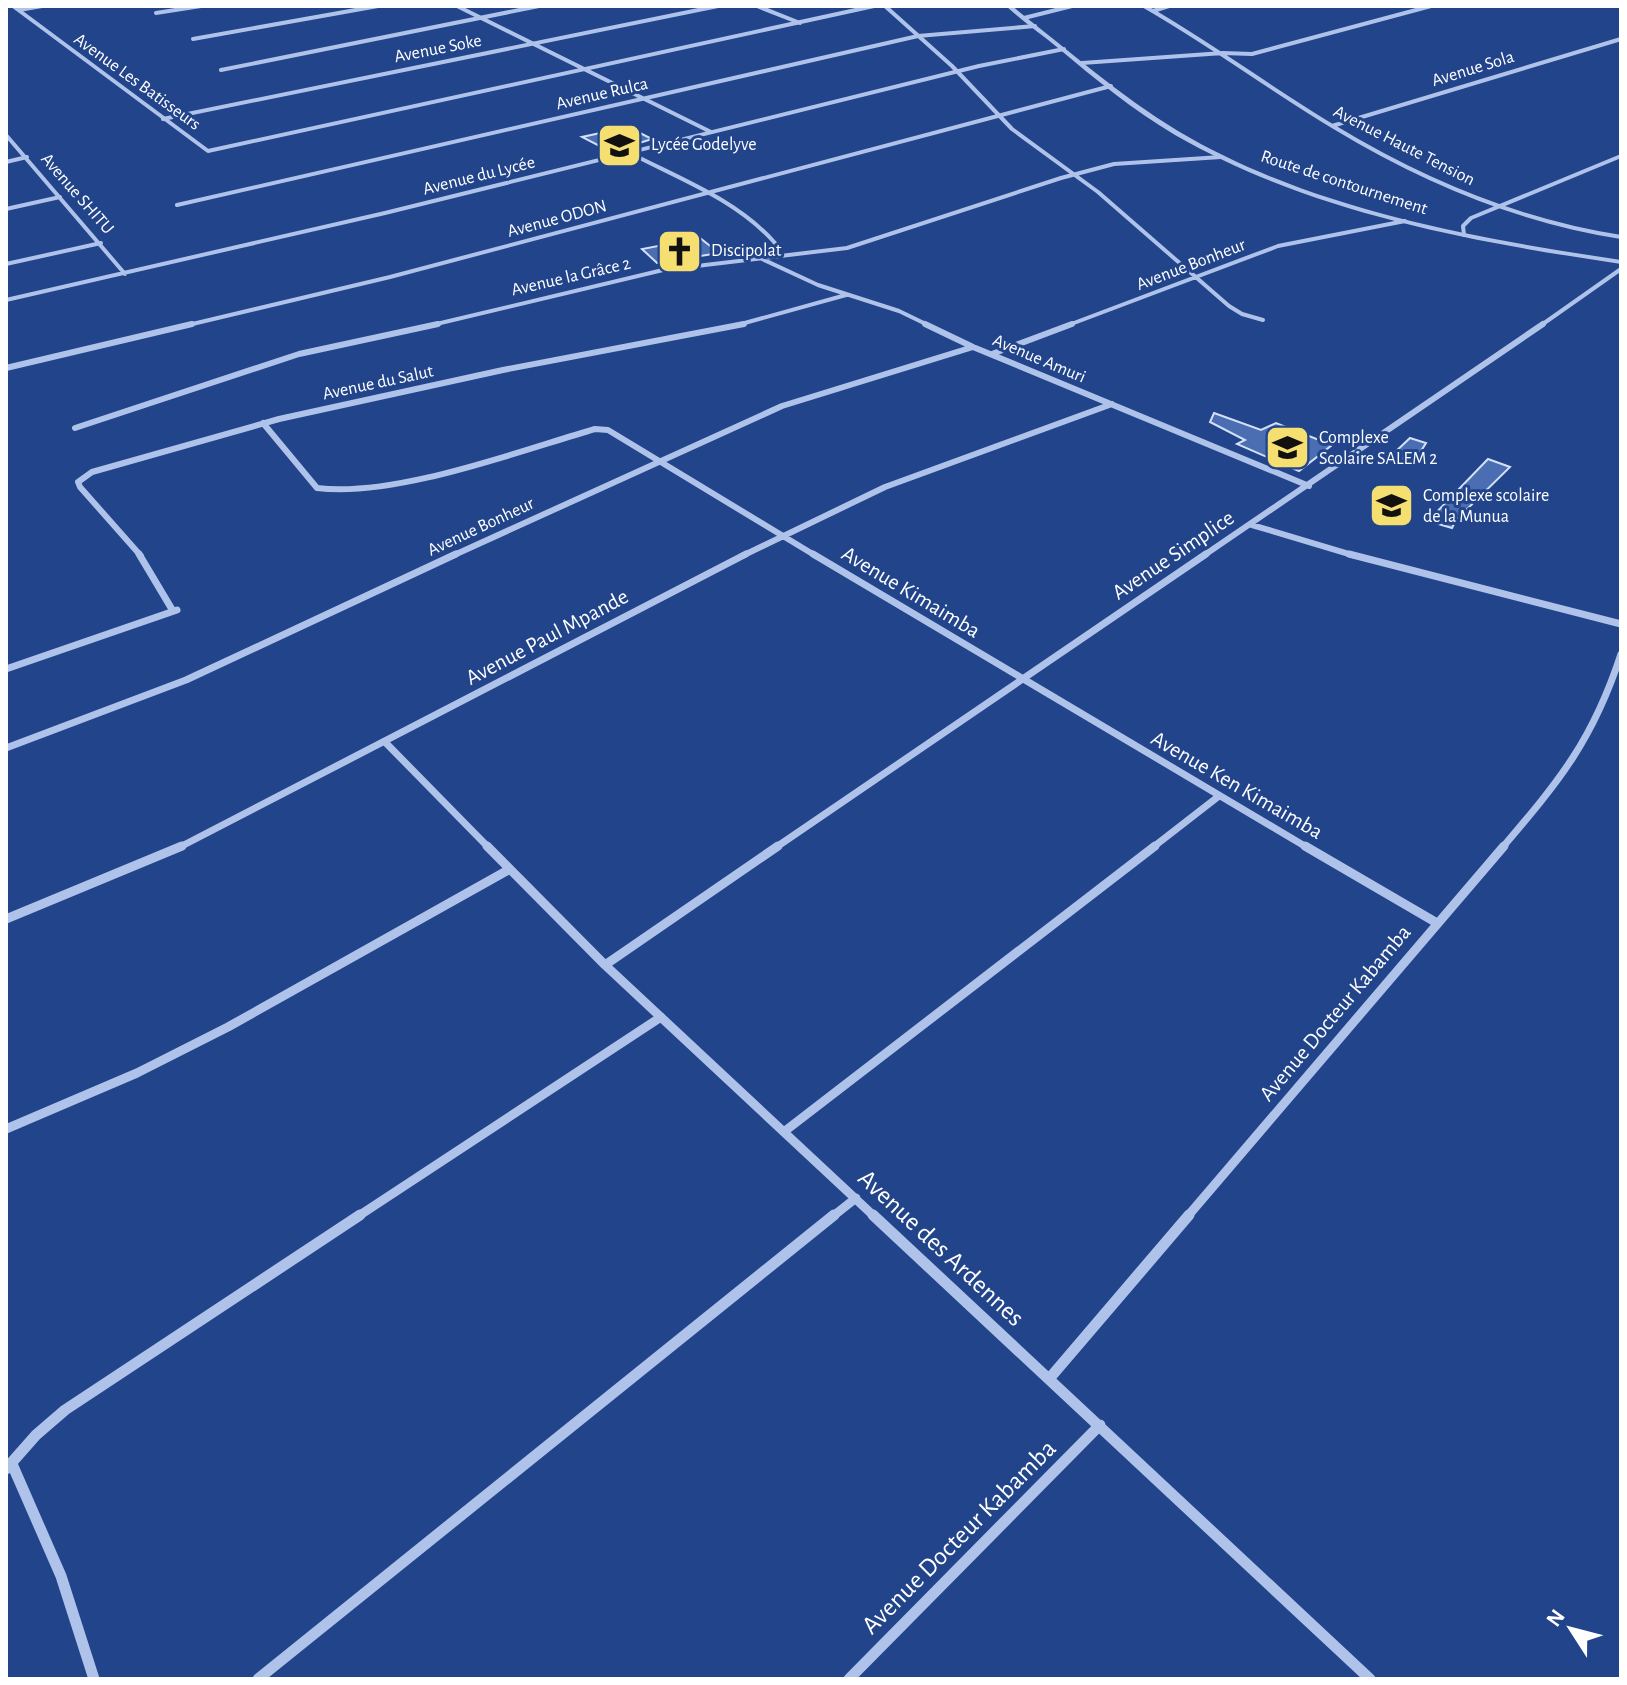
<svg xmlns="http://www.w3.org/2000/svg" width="1627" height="1685" viewBox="0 0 1627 1685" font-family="'Alegreya Sans',sans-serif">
  <rect width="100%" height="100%" fill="#22448a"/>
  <!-- building -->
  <path fill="#4b6db2" stroke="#d4e0f8" stroke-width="2" d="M628 127 652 139 611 152 582 137Z
    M700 238 719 253 657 263 642 249Z
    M1214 413 1261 430 1276 423 1332 445 1299 471 1237 444 1245 440 1210 422Z
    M1410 438 1426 443 1414 462 1392 455Z
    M1488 459 1510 467 1456 520 1452 528 1428 521Z"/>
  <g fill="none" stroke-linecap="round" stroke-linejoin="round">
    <!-- minor-far4 -->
    <path stroke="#afc3ea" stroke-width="4" d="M13 6 208 151 874 6
      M457 6 711 132
      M757 6 800 23
      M885 6 952 66 1012 129 1098 192 1229 306 1242 314 1263 320
      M1144 6C1209 43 1269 88 1334 127 1423 181 1518 221 1621 237
      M19 10 42 6
      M1153 11 1169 6
      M156 13 201 6
      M1024 18 1072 6
      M193 39 378 6
      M1082 63 1223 53 1252 54 1431 6
      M221 70 539 6
      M163 119 718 6
      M1332 126 1621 39
      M6 135 125 274
      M630 153C680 179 737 200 775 243L770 256
      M6 162 27 157
      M177 205 918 36 1035 26
      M6 209 60 197
      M1464 235 1463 226 1471 218 1621 156
      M760 258 818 285 899 311 930 326
      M6 264 101 243
      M6 300 385 213 979 66 1064 49
      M184 326 390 277 1111 86
      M428 326 663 270 847 248 1061 178 1114 164 1221 157
      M734 326 846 295
      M1066 326 1278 246 1405 221
      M1540 326 1621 269"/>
    <!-- minor-far3 -->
    <path stroke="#afc3ea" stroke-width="6" d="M925 324 973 347 1309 486
      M992 354 1072 324
      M6 368 192 324
      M263 423 317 488C394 498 519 451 595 429L608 430 816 556
      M75 428 299 354 438 324
      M1252 525 1356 556
      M141 556 80 487 78 482 92 472 279 419 503 370 744 324
      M452 556 782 406 973 347
      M742 556 885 487 1112 404
      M1203 556 1543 324"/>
    <!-- minor-far2 -->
    <path stroke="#afc3ea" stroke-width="7" d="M139 554 173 611
      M813 554 1308 848
      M1349 554 1621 624
      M6 669 177 610
      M385 742 489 848
      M6 748 186 680 456 554
      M178 848 746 554
      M775 848 1206 554
      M1152 848 1219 796
      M1502 848C1560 780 1593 740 1621 654"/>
    <!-- minor-far1 -->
    <path stroke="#afc3ea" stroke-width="9" d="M487 846 605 965
      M778 846 605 965 875 1217
      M1305 846 1437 923
      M6 919 182 846
      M6 1129 137 1073 228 1027 510 869
      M785 1131 1155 846
      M357 1217 661 1017
      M832 1217 856 1198
      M1187 1217 1504 846"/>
    <!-- minor -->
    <path stroke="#afc3ea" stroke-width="11" d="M873 1215 1370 1679
      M1049 1379 1189 1215
      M12 1464 61 1576 94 1679
      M6 1469 36 1435 65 1410 360 1215
      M258 1679 834 1215
      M849 1679 1100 1425"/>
    <!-- tertiary -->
    <path fill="#afc3ea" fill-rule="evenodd" d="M1006 6H1012C1067 49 1119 95 1178 131 1312 210 1469 237 1621 260V264C1468 241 1311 213 1175 135 1133 110 1095 79 1058 48 1041 34 1022 21 1006 6Z"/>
  </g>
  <!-- icons -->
  <defs>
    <symbol id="school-square" viewBox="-11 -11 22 22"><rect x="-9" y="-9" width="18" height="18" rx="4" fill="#f6df71" stroke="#22448a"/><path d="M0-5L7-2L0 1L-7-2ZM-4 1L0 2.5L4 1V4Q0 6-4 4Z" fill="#111"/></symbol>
    <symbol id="church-square" viewBox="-11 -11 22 22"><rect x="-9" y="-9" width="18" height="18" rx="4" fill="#f6df71" stroke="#22448a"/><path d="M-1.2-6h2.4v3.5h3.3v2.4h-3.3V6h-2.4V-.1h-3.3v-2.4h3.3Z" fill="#111"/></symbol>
  </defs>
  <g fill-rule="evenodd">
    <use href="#school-square" x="594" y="120" width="51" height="51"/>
    <use href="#church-square" x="654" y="226" width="51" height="51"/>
    <use href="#school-square" x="1262" y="422" width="51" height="51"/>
    <use href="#school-square" x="1366" y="480" width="51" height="51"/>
  </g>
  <g text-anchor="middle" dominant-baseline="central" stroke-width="6" stroke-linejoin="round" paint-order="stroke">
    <!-- far-street labels -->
    <g font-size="18" fill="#fff" stroke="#22448a">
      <text transform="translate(438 49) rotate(-11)">Avenue Soke</text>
      <text transform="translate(1473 69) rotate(-17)">Avenue Sola</text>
      <text transform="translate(137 82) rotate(36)">Avenue Les Batisseurs</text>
      <text transform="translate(602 94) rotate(-13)">Avenue Rulca</text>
      <text transform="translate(1404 146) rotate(27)">Avenue Haute Tension</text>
      <text transform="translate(479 176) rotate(-14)">Avenue du Lycée</text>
      <text transform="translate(1344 183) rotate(18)">Route de contournement</text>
      <text transform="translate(77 194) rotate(49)">Avenue SHITU</text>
      <text transform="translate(557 219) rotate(-15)">Avenue ODON</text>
      <text transform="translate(1191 265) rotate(-21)">Avenue Bonheur</text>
      <text transform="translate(571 277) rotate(-13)">Avenue la Grâce 2</text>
      <text transform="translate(1039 359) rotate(23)">Avenue Amuri</text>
      <text transform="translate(378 383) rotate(-12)">Avenue du Salut</text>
      <text transform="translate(481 527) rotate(-25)">Avenue Bonheur</text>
    </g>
    <!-- far-poi labels -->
    <g font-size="18" fill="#fff" stroke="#22448a" text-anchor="start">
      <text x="651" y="145">Lycée Godelyve</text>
      <text x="711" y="251">Discipolat</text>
      <text x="1319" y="438">Complexe<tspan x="1319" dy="21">Scolaire SALEM 2</tspan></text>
      <text x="1423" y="496">Complexe scolaire<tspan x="1423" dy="21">de la Munua</tspan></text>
    </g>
    <!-- street labels -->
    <g font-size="22" fill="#fff" stroke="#22448a">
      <text transform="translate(1173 555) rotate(-34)">Avenue Simplice</text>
      <text transform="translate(911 592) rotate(31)">Avenue Kimaimba</text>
      <text transform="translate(547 637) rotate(-28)">Avenue Paul Mpande</text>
      <text transform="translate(1237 785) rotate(30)">Avenue Ken Kimaimba</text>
      <text transform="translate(1335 1013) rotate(-50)">Avenue Docteur Kabamba</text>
    </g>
    <!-- near-street labels -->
    <g font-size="26" fill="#fff" stroke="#22448a">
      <text transform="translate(941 1248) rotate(43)">Avenue des Ardennes</text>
      <text transform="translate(959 1537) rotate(-45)">Avenue Docteur Kabamba</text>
    </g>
  </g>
  <!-- border -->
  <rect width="1627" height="1685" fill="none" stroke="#ffffff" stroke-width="16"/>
  <!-- north arrow -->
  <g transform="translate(1571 1629) rotate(306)" stroke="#22448a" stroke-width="6" paint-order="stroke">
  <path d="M0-6L14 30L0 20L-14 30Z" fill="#ffffff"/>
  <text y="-12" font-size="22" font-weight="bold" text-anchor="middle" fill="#ffffff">N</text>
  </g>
</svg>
